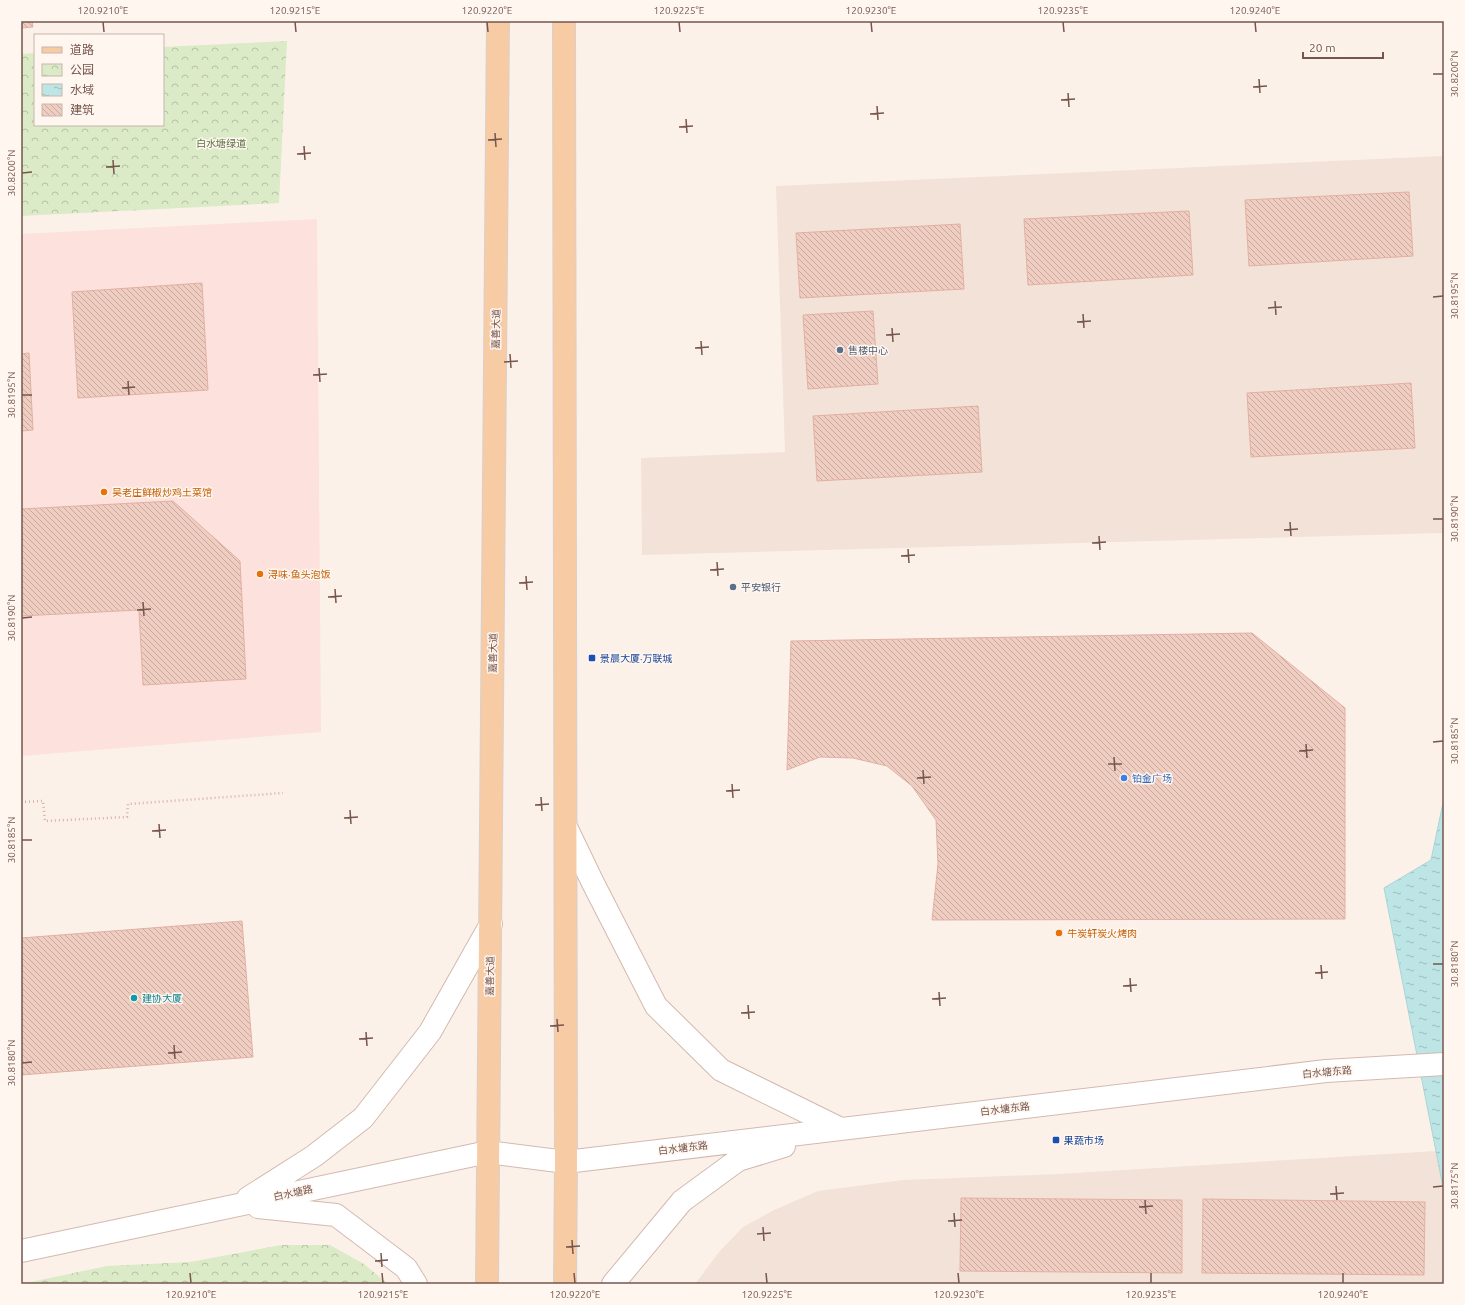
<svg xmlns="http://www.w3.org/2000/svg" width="1465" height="1305" viewBox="0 0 1465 1305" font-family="Ubuntu,'Noto Sans SC',sans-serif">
  <defs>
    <pattern id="park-crowns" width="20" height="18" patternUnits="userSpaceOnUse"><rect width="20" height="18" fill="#dbeac7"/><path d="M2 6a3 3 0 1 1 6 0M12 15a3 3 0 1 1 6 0" fill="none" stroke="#b6c0a4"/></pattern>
    <pattern id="water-ripples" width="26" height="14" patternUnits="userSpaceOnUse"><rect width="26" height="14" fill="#bee5e5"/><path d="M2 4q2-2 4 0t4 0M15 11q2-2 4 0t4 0" fill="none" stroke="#9fbcbc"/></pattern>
    <pattern id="building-back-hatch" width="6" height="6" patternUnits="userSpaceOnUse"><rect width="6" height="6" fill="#f0cdc1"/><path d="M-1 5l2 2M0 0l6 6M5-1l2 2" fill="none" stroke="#c7a99f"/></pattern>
  </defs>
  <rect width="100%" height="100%" fill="#fcf1e9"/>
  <!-- residential -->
  <path fill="#f3e2d7" d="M1444 156V533L642 555 641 458 785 452 776 186Z
    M1436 1151 1444 1192V1284H695L719 1252 743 1227 774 1210 818 1191 903 1180 1058 1174Z"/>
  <!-- commercial -->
  <path fill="#fce1dd" d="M317 219 321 732 21 756V234Z"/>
  <!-- park -->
  <path fill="url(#park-crowns)" d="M287 41 279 203 21 216V54L35 53V125H163V47Z
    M281 1245H330L364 1264 388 1284H21L107 1266 190 1262Z"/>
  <!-- water -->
  <path fill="url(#water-ripples)" stroke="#a4d7d6" d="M1444 798V1192L1384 888 1431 860Z"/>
  <!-- building -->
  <path fill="url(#building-back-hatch)" stroke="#e3b0a2" d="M21 21H32L33 27 21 28Z
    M1409 192 1413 256 1249 266 1245 200Z
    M1189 211 1193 275 1028 285 1024 219Z
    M960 224 964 289 800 298 796 233Z
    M202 283 208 390 78 398 72 292Z
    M873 311 878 384 808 389 803 315Z
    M29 353 33 430 21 431V354Z
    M1411 383 1415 448 1251 457 1247 393Z
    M978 406 982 472 817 481 813 416Z
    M173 501 240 561 246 679 143 685 139 610 21 616V509Z
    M1252 633 1345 708V919L932 920 938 864 936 820 912 786 887 766 853 758 820 757 787 770 791 641Z
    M242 921 253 1057 21 1075V938Z
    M961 1198 1182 1200V1273L960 1271Z
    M1203 1199 1425 1202 1424 1275 1202 1273Z"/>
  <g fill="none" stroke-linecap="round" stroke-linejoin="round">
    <defs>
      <path id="secondary" d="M566 827 593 883 656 1006 721 1070 841 1129
        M248 1198 314 1156 363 1118 430 1032 491 924
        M258 1207 336 1215 406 1268 416 1284
        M21 1251 488 1152 566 1162 1326 1071 1444 1064
        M613 1284 682 1201 738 1160 784 1146"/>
      <path id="primary" d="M564 21 566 1162 565 1284
        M487 1284 498 21"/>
    </defs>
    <!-- secondary casing -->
    <use href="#secondary" stroke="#d3b9af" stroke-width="24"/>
    <!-- primary casing -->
    <use href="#primary" stroke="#d9cfcd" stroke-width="24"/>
    <!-- path -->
    <path stroke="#d6afa4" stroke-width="2.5" stroke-dasharray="1 3" stroke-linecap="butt" d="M21 802 43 801 45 821 127 817 128 804 283 793"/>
    <!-- secondary -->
    <use href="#secondary" stroke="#fff" stroke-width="22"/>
    <!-- primary -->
    <use href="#primary" stroke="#f7cba4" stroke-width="22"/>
  </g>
  <!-- ticks -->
  <path fill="none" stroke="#76554d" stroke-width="1.5" d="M103 22 104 32M295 22 296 32M487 22 488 32M679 22 680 32M871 22 872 32M1063 22 1064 32M1255 22 1256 32M1433 74H1443M1259 79 1260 93M1253 87 1267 86M1068 93 1069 107M1061 100 1075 99M877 106 878 120M870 114 884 113M686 119 687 133M679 127 693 126M495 133 496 147M488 140 502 139M304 146 305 160M297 154 311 153M113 160 114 174M106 167 120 166M22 173 32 172M1433 297 1443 296M1275 301 1276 315M1268 308 1282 307M1083 314 1084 328M1077 322 1091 321M892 328 893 342M886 335 900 334M701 341 702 355M695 348 709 347M510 354 511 368M504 362 518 361M319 368 320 382M313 375 327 374M128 381 129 395M122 388 135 387M22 395H32M1433 519H1443M1290 522 1291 536M1284 530 1298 529M1099 536 1100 550M1092 543 1106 542M908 549 909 563M901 556 915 555M717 562 718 576M710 570 724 569M526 576 527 590M519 583 533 582M335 589 336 603M328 597 342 596M143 602 144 616M137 610 151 609M22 618 32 617M1433 742 1443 741M1306 744 1307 758M1299 751 1313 750M1114 757 1115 771M1108 764H1122M923 770 924 784M917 778 931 777M732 784 733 798M726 791 740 790M541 797 542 811M535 805 549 804M350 810 351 824M344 818 358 817M159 824 160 838M152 831 166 830M22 840H32M1433 964H1443M1321 965 1322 979M1315 973 1328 972M1130 978 1131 992M1123 986 1137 985M939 992 940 1006M932 999 946 998M748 1005 749 1019M741 1013 755 1012M557 1019 558 1032M550 1026 564 1025M366 1032 367 1046M359 1039 373 1038M174 1045 175 1059M168 1053 182 1052M22 1063 32 1062M1336 1186 1337 1200M1433 1187 1443 1186M1330 1194 1344 1193M1145 1200 1146 1214M1139 1207 1153 1206M954 1213 955 1227M948 1221 962 1220M763 1227 764 1241M757 1234 771 1233M572 1240 573 1254M566 1247 580 1246M381 1253 382 1267M375 1261 388 1260M190 1273 191 1283M382 1273 383 1283M574 1273 575 1283M766 1273 767 1283M958 1273 959 1283M1151 1273V1283M1343 1273V1283"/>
  <!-- markers -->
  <g fill="#5c6f8a" stroke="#fef6ef" stroke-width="1.5">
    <circle cx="840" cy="350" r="4"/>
    <circle cx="733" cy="587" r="4"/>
  </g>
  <g fill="#e8710a" stroke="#fef6ef" stroke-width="1.5">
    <circle cx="104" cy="492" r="4"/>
    <circle cx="260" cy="574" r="4"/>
    <circle cx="1059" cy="933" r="4"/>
  </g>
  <g fill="#1a4fb4" stroke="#fef6ef" stroke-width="1.5">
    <rect x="588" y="654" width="8" height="8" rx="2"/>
    <rect x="1052" y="1136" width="8" height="8" rx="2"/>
  </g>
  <circle fill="#3f7fe0" stroke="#fef6ef" stroke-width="1.5" cx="1124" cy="778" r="4"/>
  <circle fill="#0f9aa8" stroke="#fef6ef" stroke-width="1.5" cx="134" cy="998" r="4"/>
  <g text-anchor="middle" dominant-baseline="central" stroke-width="3" stroke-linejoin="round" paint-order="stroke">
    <!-- park labels -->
    <g font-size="10" fill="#597542" stroke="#fef6ef">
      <text x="221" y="143">白水塘绿道</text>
    </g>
    <!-- street labels -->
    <g font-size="10" fill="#76554d" stroke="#fef6ef">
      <text transform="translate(496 329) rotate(-89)">嘉善大道</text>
      <text transform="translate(493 653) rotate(-89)">嘉善大道</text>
      <text transform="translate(490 976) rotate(-89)">嘉善大道</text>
      <text transform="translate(1327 1072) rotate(-5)">白水塘东路</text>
      <text transform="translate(1005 1109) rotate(-7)">白水塘东路</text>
      <text transform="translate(683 1148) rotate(-7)">白水塘东路</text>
      <text transform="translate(293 1193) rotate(-12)">白水塘路</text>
    </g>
    <!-- service labels -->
    <g font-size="10" fill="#4e5e75" stroke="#fef6ef" text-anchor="start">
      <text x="848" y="350">售楼中心</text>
      <text x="741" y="587">平安银行</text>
    </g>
    <!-- food labels -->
    <g font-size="10" fill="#c56008" stroke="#fef6ef" text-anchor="start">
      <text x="112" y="492">吴老庄鲜椒炒鸡土菜馆</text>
      <text x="268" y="574">浔味·鱼头泡饭</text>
      <text x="1067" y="933">牛炭轩炭火烤肉</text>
    </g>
    <!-- transit labels -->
    <g font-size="10" fill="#164399" stroke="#fef6ef" text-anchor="start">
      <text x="600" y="658">景晨大厦·万联城</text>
      <text x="1064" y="1140">果蔬市场</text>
    </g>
    <!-- shop labels -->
    <g font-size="10" fill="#366cbe" stroke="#fef6ef" text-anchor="start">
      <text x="1132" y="778">铂金广场</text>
    </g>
    <!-- culture labels -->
    <g font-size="10" fill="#0d838f" stroke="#fef6ef" text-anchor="start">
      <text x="142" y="998">建协大厦</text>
    </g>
  </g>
  <!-- border -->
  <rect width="1465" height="1305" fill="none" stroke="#fef6ef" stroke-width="44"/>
  <!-- legend -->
  <rect x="34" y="34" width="130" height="92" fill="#fef6ef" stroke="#c8b6ae"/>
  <rect x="42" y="47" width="20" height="6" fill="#f7cba4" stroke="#c8b6ae"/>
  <text x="70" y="54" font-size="12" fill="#76554d">道路</text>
  <rect x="42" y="64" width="20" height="12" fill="url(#park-crowns)" stroke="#c8b6ae"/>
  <text x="70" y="74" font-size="12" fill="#76554d">公园</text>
  <rect x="42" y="84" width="20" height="12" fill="url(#water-ripples)" stroke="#c8b6ae"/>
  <text x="70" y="94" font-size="12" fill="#76554d">水域</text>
  <rect x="42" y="104" width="20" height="12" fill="url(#building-back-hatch)" stroke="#c8b6ae"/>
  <text x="70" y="114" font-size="12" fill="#76554d">建筑</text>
  <!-- scale -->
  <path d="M1303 52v6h80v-6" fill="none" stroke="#76554d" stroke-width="2"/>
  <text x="1309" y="52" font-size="12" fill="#76554d" stroke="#fef6ef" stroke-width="3" paint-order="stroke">20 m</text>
  <rect x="22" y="22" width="1421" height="1261" fill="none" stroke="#76554d" stroke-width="1.5"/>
  <g font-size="10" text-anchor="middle" fill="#76554d">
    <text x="103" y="14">120.9210°E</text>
    <text x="295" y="14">120.9215°E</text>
    <text x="487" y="14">120.9220°E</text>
    <text x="679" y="14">120.9225°E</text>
    <text x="871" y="14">120.9230°E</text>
    <text x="1063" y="14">120.9235°E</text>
    <text x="1255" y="14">120.9240°E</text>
    <text transform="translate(1454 74) rotate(-90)" y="4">30.8200°N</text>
    <text transform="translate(11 173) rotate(-90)" y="4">30.8200°N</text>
    <text transform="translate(1454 296) rotate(-90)" y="4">30.8195°N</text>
    <text transform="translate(11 395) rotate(-90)" y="4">30.8195°N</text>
    <text transform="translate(1454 519) rotate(-90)" y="4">30.8190°N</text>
    <text transform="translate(11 618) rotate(-90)" y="4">30.8190°N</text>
    <text transform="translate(1454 741) rotate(-90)" y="4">30.8185°N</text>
    <text transform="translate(11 840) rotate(-90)" y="4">30.8185°N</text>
    <text transform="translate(1454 964) rotate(-90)" y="4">30.8180°N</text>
    <text transform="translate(11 1063) rotate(-90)" y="4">30.8180°N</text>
    <text transform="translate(1454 1186) rotate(-90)" y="4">30.8175°N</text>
    <text x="191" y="1298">120.9210°E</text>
    <text x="383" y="1298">120.9215°E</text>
    <text x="575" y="1298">120.9220°E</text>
    <text x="767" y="1298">120.9225°E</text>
    <text x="959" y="1298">120.9230°E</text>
    <text x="1151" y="1298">120.9235°E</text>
    <text x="1343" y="1298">120.9240°E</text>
  </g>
</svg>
